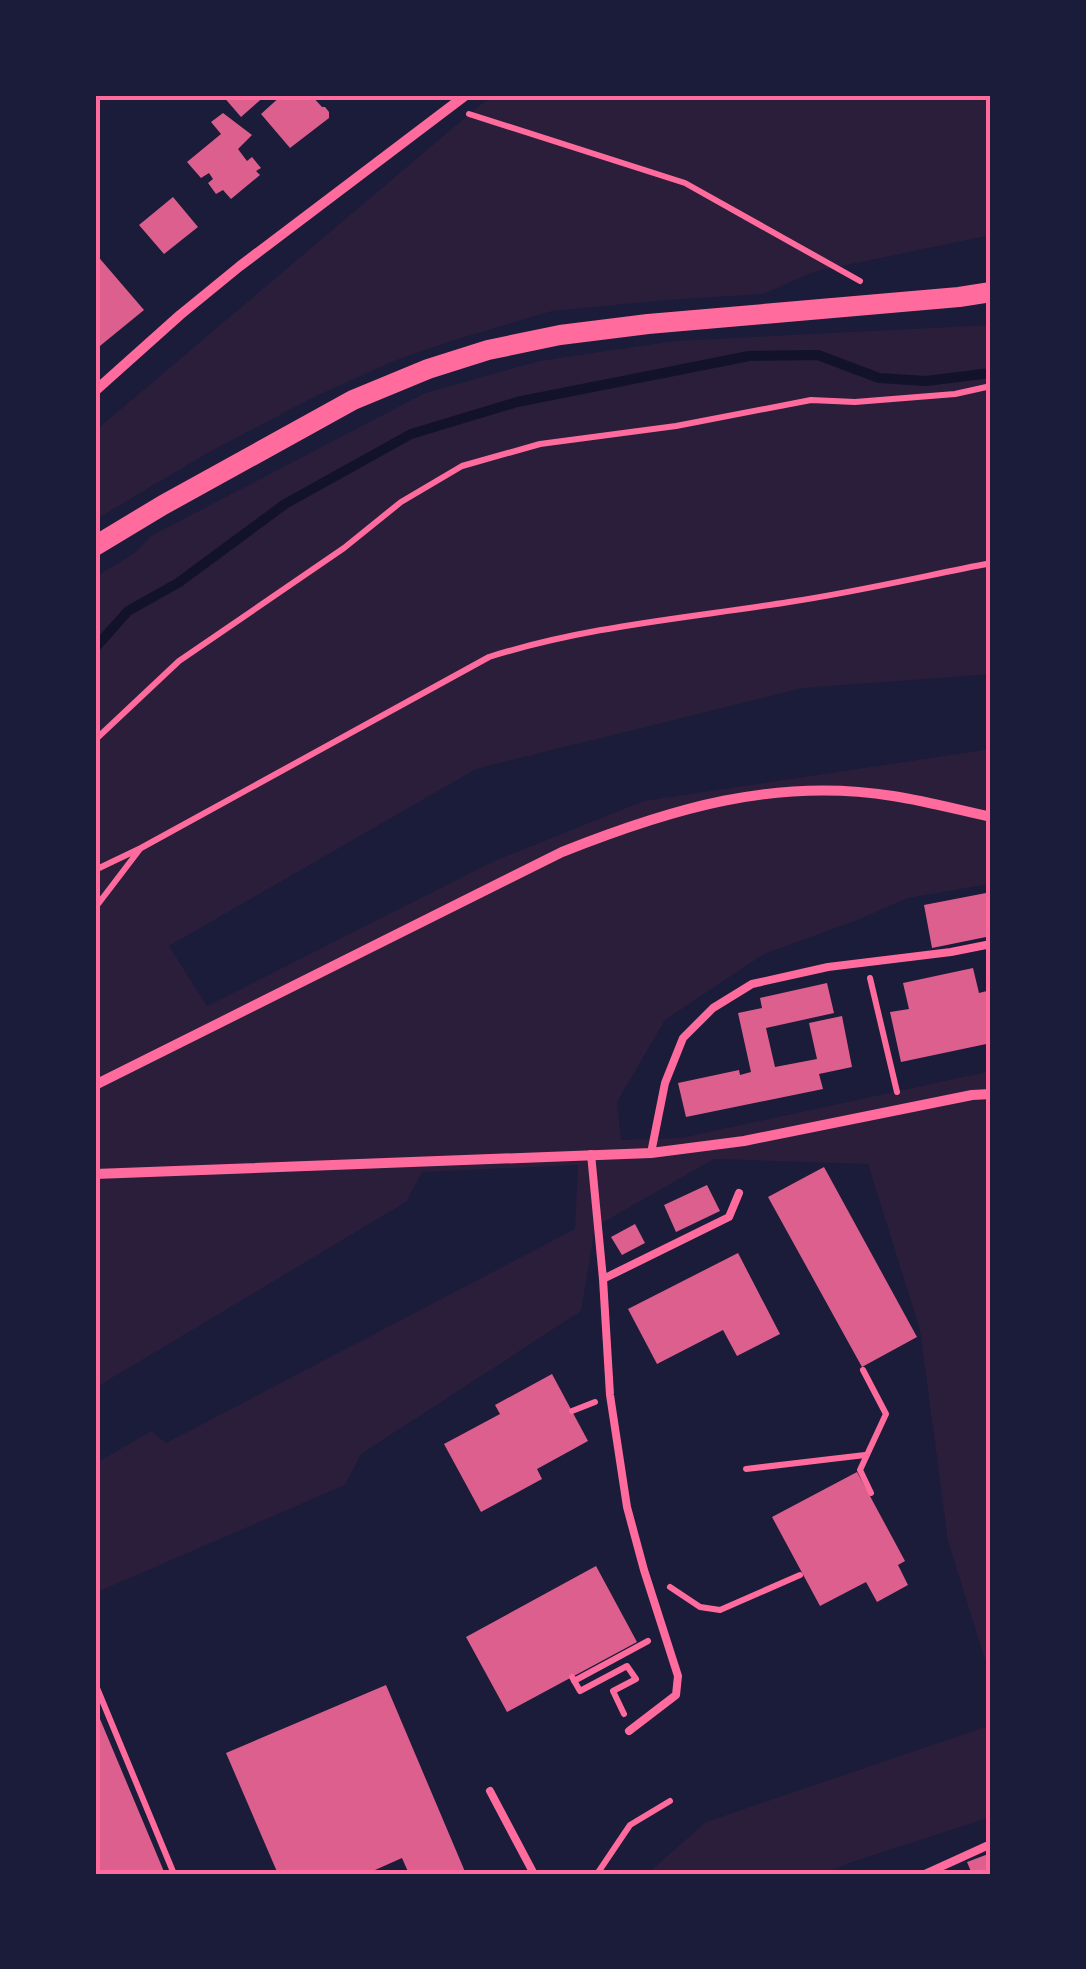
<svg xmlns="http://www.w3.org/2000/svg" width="1086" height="1969" viewBox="0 0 1086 1969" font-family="'Space Grotesk',sans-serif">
  <rect width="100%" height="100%" fill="#1b1b3a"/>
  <!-- green -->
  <path fill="#2a1e3b" d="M496 95H991V235L813 272 763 294 666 300 552 311 448 342 394 361 316 396 209 452 95 520V431L480 105Z
    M991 325V674L802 688 476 769 169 946 207 1006 492 862 644 801 991 749V886L984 885 908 898 855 921 764 954 665 1020 617 1102 621 1140 681 1138 991 1071V1255L988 1311 991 1328V1679L948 1541 920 1330 868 1164 714 1159 595 1227 581 1311 361 1454 345 1485 95 1593V1464L151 1431 166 1443 575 1229 578 1165 422 1172 406 1202 95 1388V577L135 553 151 536 425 393 539 361 675 341Z
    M991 1725V1817L852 1862 823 1874H647L706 1822Z"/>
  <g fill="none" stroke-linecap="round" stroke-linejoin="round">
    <!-- stream -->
    <path stroke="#12122b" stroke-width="10" d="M95 648 128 611 178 583 285 504 411 434 517 402 749 356 818 355 879 378 926 381 991 373"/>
  </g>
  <!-- building -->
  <path fill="#dd5f8e" d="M222 95H266L241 117Z
    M282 95H311L322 107H325L329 112V118L290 148 261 114Z
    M223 113 252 135 238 149 247 161 252 157 261 168 256 171 260 175 231 199 223 190 216 194 208 183 213 179 209 173 201 178 187 162 221 134 211 122Z
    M173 197 198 227 164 254 139 225Z
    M95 253 144 310 95 350Z
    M986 893 991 917V936L932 948 924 905Z
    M973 968 979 993 991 990V1043L901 1062 890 1012 909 1009 903 983Z
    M827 983 834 1013 766 1028 775 1067 817 1059 809 1023 842 1016 852 1067 819 1074 823 1089 686 1117 678 1083 739 1070 740 1075 751 1072 738 1013 762 1008 760 998Z
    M824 1167 917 1337 862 1367 768 1197Z
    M707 1185 720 1211 676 1232 664 1205Z
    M635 1224 645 1243 622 1255 611 1237Z
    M738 1253 780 1334 737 1356 723 1330 657 1364 628 1309Z
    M552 1374 588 1441 537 1469 542 1479 481 1512 444 1444 500 1414 495 1405Z
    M857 1472 905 1561 898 1565 908 1585 877 1602 866 1582 820 1606 772 1517Z
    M596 1566 637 1642 507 1712 466 1637Z
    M386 1685 466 1874H409L402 1858 366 1874H278L226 1753Z
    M95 1707 165 1874H95Z
    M991 1853V1874H972L967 1862Z"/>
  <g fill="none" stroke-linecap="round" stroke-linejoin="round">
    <!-- path -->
    <path stroke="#ff6b9d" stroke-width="6" d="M469 114 685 183 860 281
      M95 740 179 661 344 548 401 502 462 466 540 444 676 426 811 400 855 402 955 394 991 386
      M95 870 141 848 489 657C587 626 688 618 789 602 856 592 924 576 991 563
      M95 908 140 849
      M870 978 897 1092
      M863 1370 886 1414 860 1470 871 1493
      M572 1411 595 1402
      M746 1469 865 1455
      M670 1587 700 1607 720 1610 800 1575
      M572 1677 580 1691 627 1666 636 1679 613 1691 624 1714
      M574 1681 648 1641
      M95 1689 97 1688 174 1874
      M597 1874 630 1825 670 1801"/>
    <!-- service -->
    <path stroke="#ff6b9d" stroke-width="8" d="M651 1153 665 1083 683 1038 713 1008 752 984 828 967 951 952 991 944
      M591 1154 603 1279 610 1395 627 1507 644 1570 678 1676 676 1695 629 1731
      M603 1279 729 1217 739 1193
      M490 1791 534 1874
      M925 1874 991 1844"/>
    <!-- minor -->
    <path stroke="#ff6b9d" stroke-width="10" d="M95 391 180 315 240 266 466 95
      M95 1085 562 852C670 809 775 777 893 796 926 801 959 810 991 817
      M95 1174 651 1153 744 1141 972 1095 991 1094"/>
    <!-- secondary -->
    <path stroke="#ff6b9d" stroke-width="20" d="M95 546 163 505 353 400 428 369 488 350 560 335 648 324 959 297 991 292"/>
  </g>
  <!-- border -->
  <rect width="1086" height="1969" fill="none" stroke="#1b1b3a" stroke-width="195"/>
  <rect x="98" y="98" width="890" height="1774" fill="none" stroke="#ff6b9d" stroke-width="4"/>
</svg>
